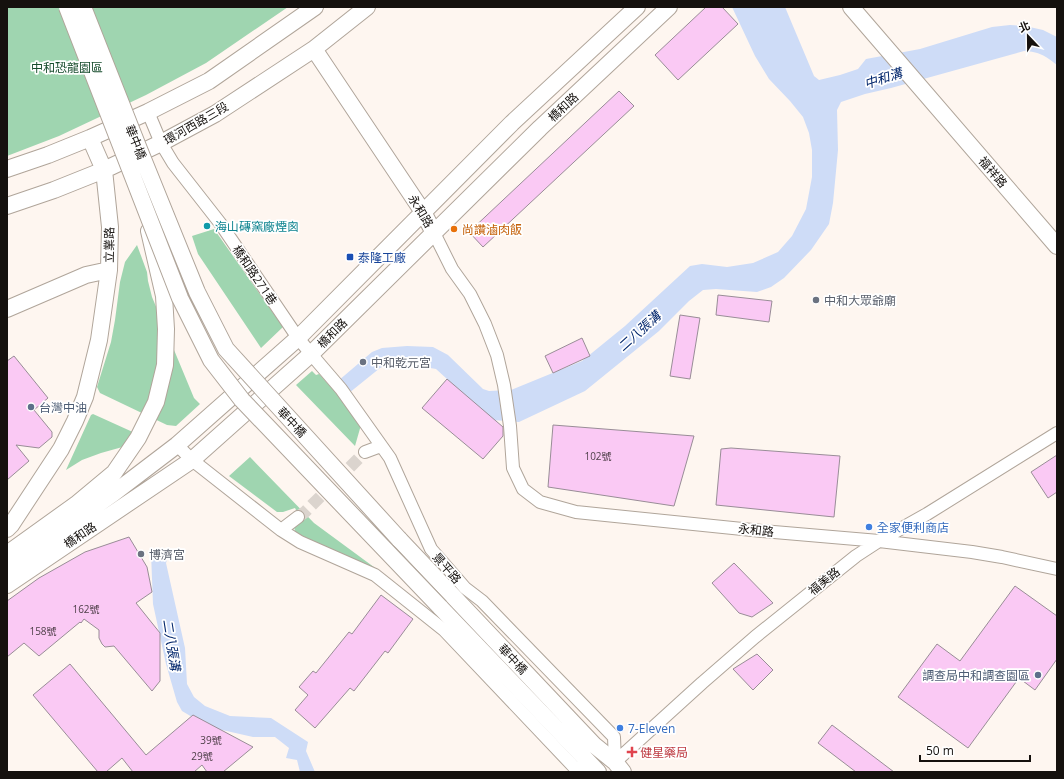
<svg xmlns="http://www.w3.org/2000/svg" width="1064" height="779" viewBox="0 0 1064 779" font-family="'Open Sans','Noto Sans TC',sans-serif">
  <rect width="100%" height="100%" fill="#fef6f0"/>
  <!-- green -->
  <path fill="#9fd5b0" d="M7 7H288L206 63 146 95 59 136 7 156Z
    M214 229 283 327 261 348 198 254 192 236Z
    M137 245 147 272 148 281 152 297 194 398 200 404 176 426 167 425 100 393 97 387 111 342 115 320 120 282 125 262Z
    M312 371 316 375 319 374 340 397 361 425 355 446 296 385Z
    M93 414 146 438 126 446 101 453 82 460 66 470 91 415Z
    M250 457 314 523 382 573 296 533 293 525 302 522 295 508 283 512H277L229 476Z"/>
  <!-- water -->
  <path fill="#cedcf7" d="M732 7H785L814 76 819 80 840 75 858 69 866 59 920 49 992 27 1010 25 1025 26 1043 30 1057 37V65C1044 55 1040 52 1024 51L891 88 865 94 841 102 837 110 838 150 833 203 829 224 811 250 784 278 771 287 757 292 716 289 703 290 689 301 659 331 585 391 519 422 492 420 436 369 408 364 387 365 380 368 349 393 338 381 372 352 382 348 407 346 433 347 448 355 483 389 489 391 511 390 582 361 625 326 690 266 702 264 727 267 753 263 778 252 792 236 806 209 812 177V150L809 133 803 117 790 101 769 79 755 56Z
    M151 553 169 554 166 563 185 648 187 684 194 697 205 706 230 716 271 718 308 742 306 751 315 772H300L297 760 286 758 289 748 275 737H253L209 727 182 711 177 702 166 664 153 604Z"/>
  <!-- building -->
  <path fill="#fac9f4" stroke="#998d97" d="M706 7H722L738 24 678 80 655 55Z
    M619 91 634 106 483 247 469 232Z
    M718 295 772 301 769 322 716 315Z
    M680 315 700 318 690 379 670 376Z
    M582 338 590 356 553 373 545 356Z
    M14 356 48 398 34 410 52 432V437L39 448 16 445 29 461 7 480V361Z
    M447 379 503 427V436L483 459 422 408Z
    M553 425 694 436 674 506 548 487Z
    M731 448 840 456 834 517 716 505 721 449Z
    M1057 455V492L1048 498 1031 472Z
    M129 537 147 567 152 592 136 603 160 633V681L152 691 114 646 105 647 102 644 99 638V630L84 619 81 623 80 622 39 656 24 643 7 657V601L39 578 85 552Z
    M734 563 773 603 752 617 739 613 712 583Z
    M1015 586 1057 616V659L1035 690 1019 678 968 748 898 697 937 644 960 661Z
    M381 595 413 619 388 653 385 651 354 691 350 688 315 728 295 710 308 695 299 687 313 671 316 673 349 632 352 634Z
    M757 654 773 670 753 690 733 669Z
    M70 664 146 755 193 715 253 747 223 772H207L202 765 194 772H133L122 758 106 772H98L33 695Z
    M832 725 894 772H856L818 743Z"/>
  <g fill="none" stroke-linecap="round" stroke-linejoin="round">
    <!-- street-tunnel -->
    <path stroke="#dbd4ce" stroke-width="12" stroke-dasharray="12 6" stroke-linecap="butt" d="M298 517 305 512 365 452"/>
    <defs>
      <path id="street" d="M148 112 161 143 173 163 220 223 298 338 311 354 341 389 390 458 431 549 465 588 482 601 614 737 615 762
        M434 233 452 269 470 294 485 324 497 355 504 385 510 426 513 468 523 489 540 502 576 512 762 531 879 541 972 552 1002 557 1057 569
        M177 445 192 460 281 530 300 542 375 575 444 630 574 767 589 772
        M365 452 381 446
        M281 530 298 517
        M615 762 702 683 755 637 856 556 879 541 927 514 1057 433"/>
      <path id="secondary" d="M851 7 1057 246
        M314 49 423 212 434 233
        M7 169 48 155 90 138 148 112 209 81 315 7
        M7 206 54 190 104 170 161 143 215 114 314 49 367 7
        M7 309 86 275 109 270
        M7 529 11 525 61 449 75 421 85 397 99 340 109 270 110 227 104 170 90 138
        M399 539 594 745 615 762 623 772
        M7 554 78 503 114 473 138 438 156 402 165 365 166 329 164 296 149 231
        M7 568 114 493 177 445 298 338 512 123 637 7
        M7 585 192 460 311 354 540 128 669 7
        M440 607 598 772"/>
    </defs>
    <!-- street casing -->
    <use href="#street" stroke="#b0a59a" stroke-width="14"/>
    <!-- secondary casing -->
    <use href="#secondary" stroke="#b0a59a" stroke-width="18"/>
    <!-- street -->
    <use href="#street" stroke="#fff" stroke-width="12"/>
    <!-- secondary -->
    <use href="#secondary" stroke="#fff" stroke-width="16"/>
    <defs>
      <path id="secondary-bridge" d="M67 7 180 298 211 360 242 400 440 607
        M83 7 139 149 197 292 226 349 399 539"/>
    </defs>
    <!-- secondary-bridge casing -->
    <use href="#secondary-bridge" stroke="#b0a59a" stroke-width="18" stroke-linecap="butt"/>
    <!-- secondary-bridge -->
    <use href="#secondary-bridge" stroke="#fff" stroke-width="16"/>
  </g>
  <!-- markers -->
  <circle fill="#0f9aa8" stroke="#fff" stroke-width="1.5" cx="207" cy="226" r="4"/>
  <circle fill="#e8710a" stroke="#fff" stroke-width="1.5" cx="454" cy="229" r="4"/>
  <rect fill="#1a4fb4" stroke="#fff" stroke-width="1.5" x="346" y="253" width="8" height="8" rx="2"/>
  <g fill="#6b7280" stroke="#fff" stroke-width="1.5">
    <circle cx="816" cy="300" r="4"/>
    <circle cx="363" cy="362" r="4"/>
    <circle cx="141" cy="554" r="4"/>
  </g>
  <g fill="#5c6f8a" stroke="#fff" stroke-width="1.5">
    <circle cx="31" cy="407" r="4"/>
    <circle cx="1038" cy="675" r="4"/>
  </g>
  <g fill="#3f7fe0" stroke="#fff" stroke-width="1.5">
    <circle cx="869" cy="527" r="4"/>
    <circle cx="620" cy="728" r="4"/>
  </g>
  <path fill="#e0444e" stroke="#fff" stroke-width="1.5" d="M630 746h4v4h4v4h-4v4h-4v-4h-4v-4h4z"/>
  <g text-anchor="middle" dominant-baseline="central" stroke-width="3.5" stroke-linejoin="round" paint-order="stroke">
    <!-- number labels -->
    <g font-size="10" fill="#4e3f48">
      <text x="598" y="456">102號</text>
      <text x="86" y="609">162號</text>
      <text x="43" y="631">158號</text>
      <text x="211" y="740">39號</text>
      <text x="202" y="756">29號</text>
    </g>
    <!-- park labels -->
    <g font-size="12" fill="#174c2d" stroke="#fff">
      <text x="67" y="67">中和恐龍園區</text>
    </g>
    <!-- street labels -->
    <g font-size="12" fill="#15110e" stroke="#fff">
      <text transform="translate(563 107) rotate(-43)">橋和路</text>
      <text transform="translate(196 123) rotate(-30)">環河西路三段</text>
      <text transform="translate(136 142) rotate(68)">華中橋</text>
      <text transform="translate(993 172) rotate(49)">福祥路</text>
      <text transform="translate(421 211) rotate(59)">永和路</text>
      <text transform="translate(109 245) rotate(-89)">立業路</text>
      <text transform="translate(255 275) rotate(56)">橋和路271巷</text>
      <text transform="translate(332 333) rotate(-45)">橋和路</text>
      <text transform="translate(292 422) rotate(47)">華中橋</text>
      <text transform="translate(756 530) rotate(6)">永和路</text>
      <text transform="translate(80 535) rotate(-34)">橋和路</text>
      <text transform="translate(447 568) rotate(49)">景平路</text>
      <text transform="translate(824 581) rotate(-39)">福美路</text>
      <text transform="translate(513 659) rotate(47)">華中橋</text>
    </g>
    <!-- culture labels -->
    <g font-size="12" fill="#0d838f" stroke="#fff" text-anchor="start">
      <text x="215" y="226">海山磚窯廠煙囪</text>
    </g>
    <!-- food labels -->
    <g font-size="12" fill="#c56008" stroke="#fff" text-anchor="start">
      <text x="462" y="229">尚讚滷肉飯</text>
    </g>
    <!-- transit labels -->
    <g font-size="12" fill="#164399" stroke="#fff" text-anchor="start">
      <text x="358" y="257">泰隆工廠</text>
    </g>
    <!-- worship labels -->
    <g font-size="12" fill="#5b616d" stroke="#fff" text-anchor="start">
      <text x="824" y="300">中和大眾爺廟</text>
      <text x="371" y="362">中和乾元宮</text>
      <text x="149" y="554">博濟宮</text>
    </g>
    <!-- service labels -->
    <g font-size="12" fill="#4e5e75" stroke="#fff" text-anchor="start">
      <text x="39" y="407">台灣中油</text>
      <text x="1030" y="675" text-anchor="end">調查局中和調查園區</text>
    </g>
    <!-- shop labels -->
    <g font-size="12" fill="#366cbe" stroke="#fff" text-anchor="start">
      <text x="877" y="527">全家便利商店</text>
      <text x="628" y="728">7-Eleven</text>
    </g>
    <!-- health labels -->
    <g font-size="12" fill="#be3a42" stroke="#fff" text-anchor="start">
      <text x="640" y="752">健星藥局</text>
    </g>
    <!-- water labels -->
    <g font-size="13" font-style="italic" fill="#02266c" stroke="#fff">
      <text transform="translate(883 78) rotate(-18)">中和溝</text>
      <text transform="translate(639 331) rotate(-42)">二八張溝</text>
      <text transform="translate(172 645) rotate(81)">二八張溝</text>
    </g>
  </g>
  <!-- border -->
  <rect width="1064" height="779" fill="none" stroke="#15110e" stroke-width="16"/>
  <!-- north arrow -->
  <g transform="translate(1028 36) rotate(338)" stroke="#ffffff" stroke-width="3" paint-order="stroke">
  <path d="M0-3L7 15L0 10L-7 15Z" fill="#15110e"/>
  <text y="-6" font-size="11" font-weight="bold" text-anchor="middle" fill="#15110e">北</text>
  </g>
  <!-- scale -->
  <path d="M920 755v6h110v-6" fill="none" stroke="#15110e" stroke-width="2"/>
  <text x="926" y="755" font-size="12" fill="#15110e" stroke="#ffffff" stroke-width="3" paint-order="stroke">50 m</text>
</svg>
